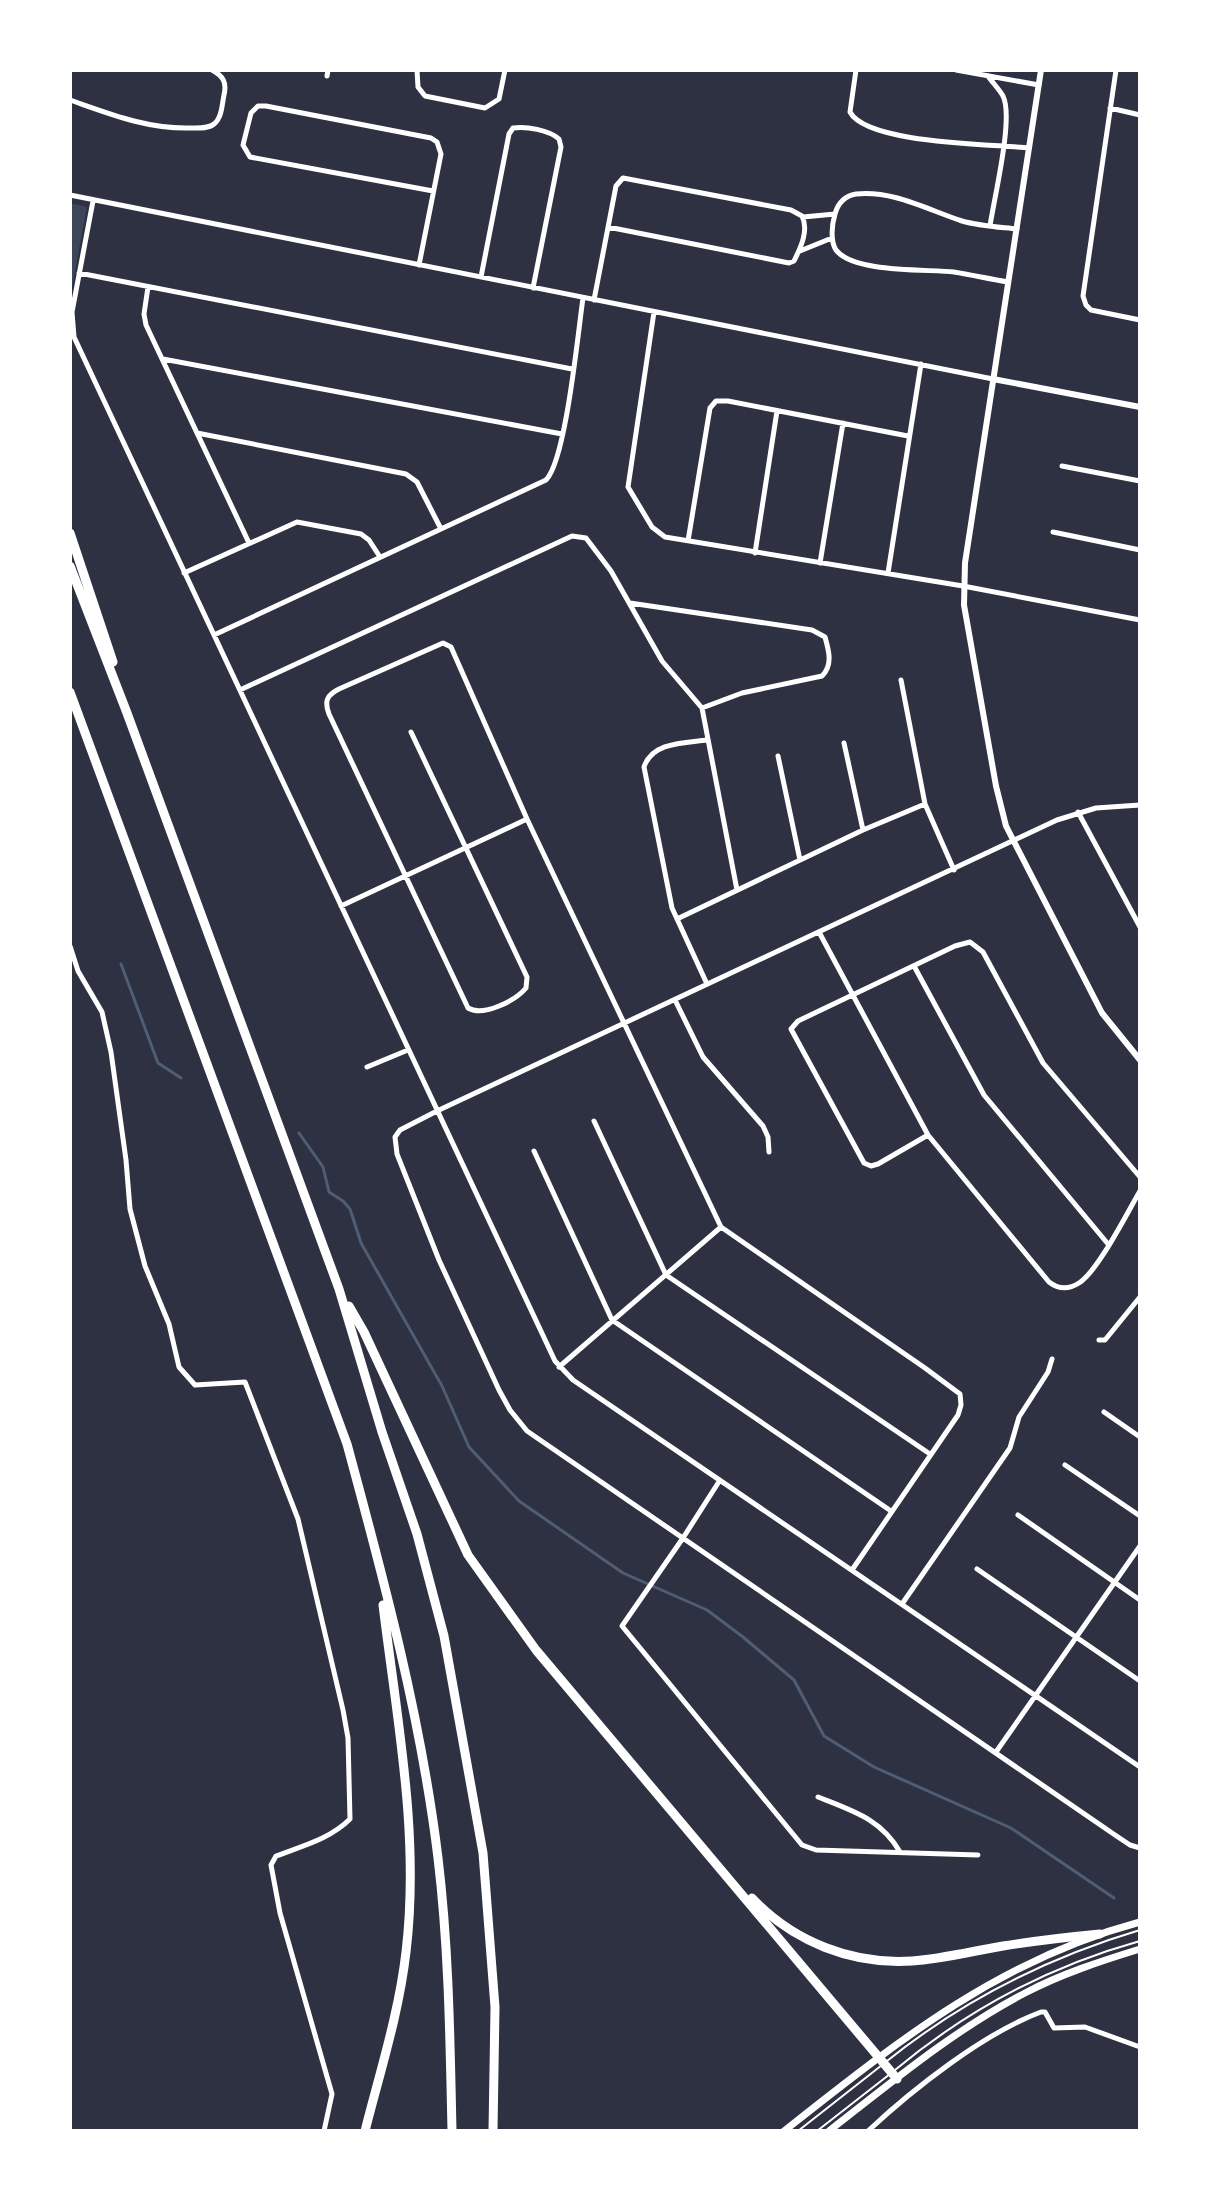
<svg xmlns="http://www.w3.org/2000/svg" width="1210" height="2201" viewBox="0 0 1210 2201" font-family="Montserrat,sans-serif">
  <rect width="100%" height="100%" fill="#2d3142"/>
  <!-- green -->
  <path fill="#3c4559" d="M70 203 87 207 70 298Z"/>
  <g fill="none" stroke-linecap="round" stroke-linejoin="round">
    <!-- stream -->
    <path stroke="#4f5d75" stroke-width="3" d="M121 964 158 1063 181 1078
      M299 1133 323 1167 329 1192 343 1201 350 1209 361 1243 442 1386 469 1447 519 1501 623 1573 707 1610 743 1637 794 1680 824 1736 874 1767 1011 1828 1114 1898"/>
    <!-- service -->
    <path stroke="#fff" stroke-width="2" d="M887 2061C963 2000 1046 1958 1140 1930
      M895 2070C967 2010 1050 1966 1140 1941
      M798 2131 882 2065
      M817 2131 890 2074"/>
    <!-- minor -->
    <path stroke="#fff" stroke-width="5" d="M417 70 418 87 425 96 485 108 499 99 505 70
      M856 70 850 112C867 144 993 144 1029 148
      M956 70 1039 85
      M1116 70 1083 296 1086 305 1091 310 1140 320
      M327 76 328 70
      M988 76C992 82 999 89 1003 96 1014 118 994 198 990 226
      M70 100C110 114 147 129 190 128 198 128 208 129 214 124 222 118 222 104 224 95 227 82 223 76 212 70
      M1110 108 1140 115
      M70 195 993 379
      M93 201 72 312 74 337 555 1361 573 1380 1140 1767
      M803 217 835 214
      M800 251 832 238
      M419 265 441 154 437 142 431 138 266 106H258L251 113 243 145 250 157 433 191
      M79 273 572 369
      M481 277 509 134 513 128C526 126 549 130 559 139L561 147 533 288
      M1008 282C990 279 972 275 954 272 927 269 853 273 836 250 830 241 832 224 835 214 838 203 844 196 856 194 893 190 928 210 962 221 979 226 999 227 1017 229
      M148 287 144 314 146 325 249 543
      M594 300 616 186 623 178 791 210 802 216C809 230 801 247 794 261L789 263 608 227
      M654 312 628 487 652 527 665 537 963 586 1140 620
      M163 359 562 434
      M197 433 406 474 417 482 441 529
      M1062 466 1140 481
      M1053 532 1140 550
      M688 541 710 408 716 401H728L908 436
      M755 553 777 411
      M820 563 843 423
      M184 573 297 522 361 534 369 540 380 557
      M888 573 921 364
      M630 603 812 630 825 637C829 651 833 665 822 676L742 693 702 708
      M214 635 546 480C566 460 578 332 583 298
      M901 680 925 804 954 870
      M240 690 572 536 586 538 611 571 662 661 702 708 737 890
      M411 732 527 977 526 988C515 1001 483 1017 468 1008L329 714C324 701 327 695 339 689L443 643 451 647 527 819 721 1227 925 1368 960 1394 961 1405 958 1415 852 1570
      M844 743 863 830
      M778 756 800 860
      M1140 805 1096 808 1057 820 437 1111 400 1130 395 1137 397 1154 439 1260 499 1390 510 1410 527 1431 1115 1835 1130 1845 1140 1848
      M1078 812 1140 927
      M341 906 527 819
      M677 919 863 830 925 804
      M819 932 928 1135 1049 1282C1058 1289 1068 1290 1079 1283 1098 1271 1127 1213 1140 1191
      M70 946 78 971 102 1012 111 1052 126 1160 130 1209 145 1266 169 1324 179 1367 195 1385 245 1382 298 1519 343 1710 348 1738 350 1819C330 1839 302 1846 276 1856L271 1865 280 1913 332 2094 324 2131
      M914 966 984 1095 1108 1244
      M707 984 672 908 644 767C652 742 684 743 707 740
      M675 1000 703 1057 763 1126 768 1137 769 1152
      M367 1067 408 1050
      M594 1121 666 1275 930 1454
      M928 1135 878 1164 871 1166 864 1163 791 1029 798 1021 955 946 970 942 983 952 1043 1063 1140 1177
      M534 1151 612 1320 891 1511
      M1099 1340H1105L1140 1297
      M559 1367 721 1227
      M1104 1412 1140 1437
      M1065 1465 1140 1516
      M720 1480 683 1538 622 1626 802 1845 816 1850 978 1855
      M1018 1515 1140 1600
      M977 1569 1140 1681
      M902 1604 1010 1448 1019 1417 1048 1372 1052 1359
      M996 1752 1140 1546
      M818 1797C853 1811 881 1819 900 1852
      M868 2131C913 2089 984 2033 1041 2012H1045L1054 2028 1085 2027 1140 2047"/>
    <!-- tertiary -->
    <path stroke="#fff" stroke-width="6" d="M1041 70 965 563 964 605 996 786 1006 826 1102 1013 1140 1060
      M993 379 1140 407"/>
    <!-- secondary -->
    <path stroke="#fff" stroke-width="7" d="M784 2131C897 2042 998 1960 1140 1922
      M829 2131C892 2082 954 2030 1025 1993 1061 1974 1101 1961 1140 1949"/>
    <!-- motorway -->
    <path stroke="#fff" stroke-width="9" d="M70 533 113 662
      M70 566 127 713 339 1289 382 1432 417 1534 444 1636 483 1853 495 2007 493 2131
      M70 692 347 1444C384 1580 421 1718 438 1858 449 1949 450 2040 452 2131
      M349 1306 364 1332 468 1555 536 1650 897 2079
      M752 1898C793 1942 853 1965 912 1961 942 1959 973 1951 1003 1946 1035 1941 1068 1937 1100 1934
      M365 2131C380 2072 399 2013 406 1952 420 1836 397 1720 383 1605"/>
  </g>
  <!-- border -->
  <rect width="1210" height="2201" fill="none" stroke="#ffffff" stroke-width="144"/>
</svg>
